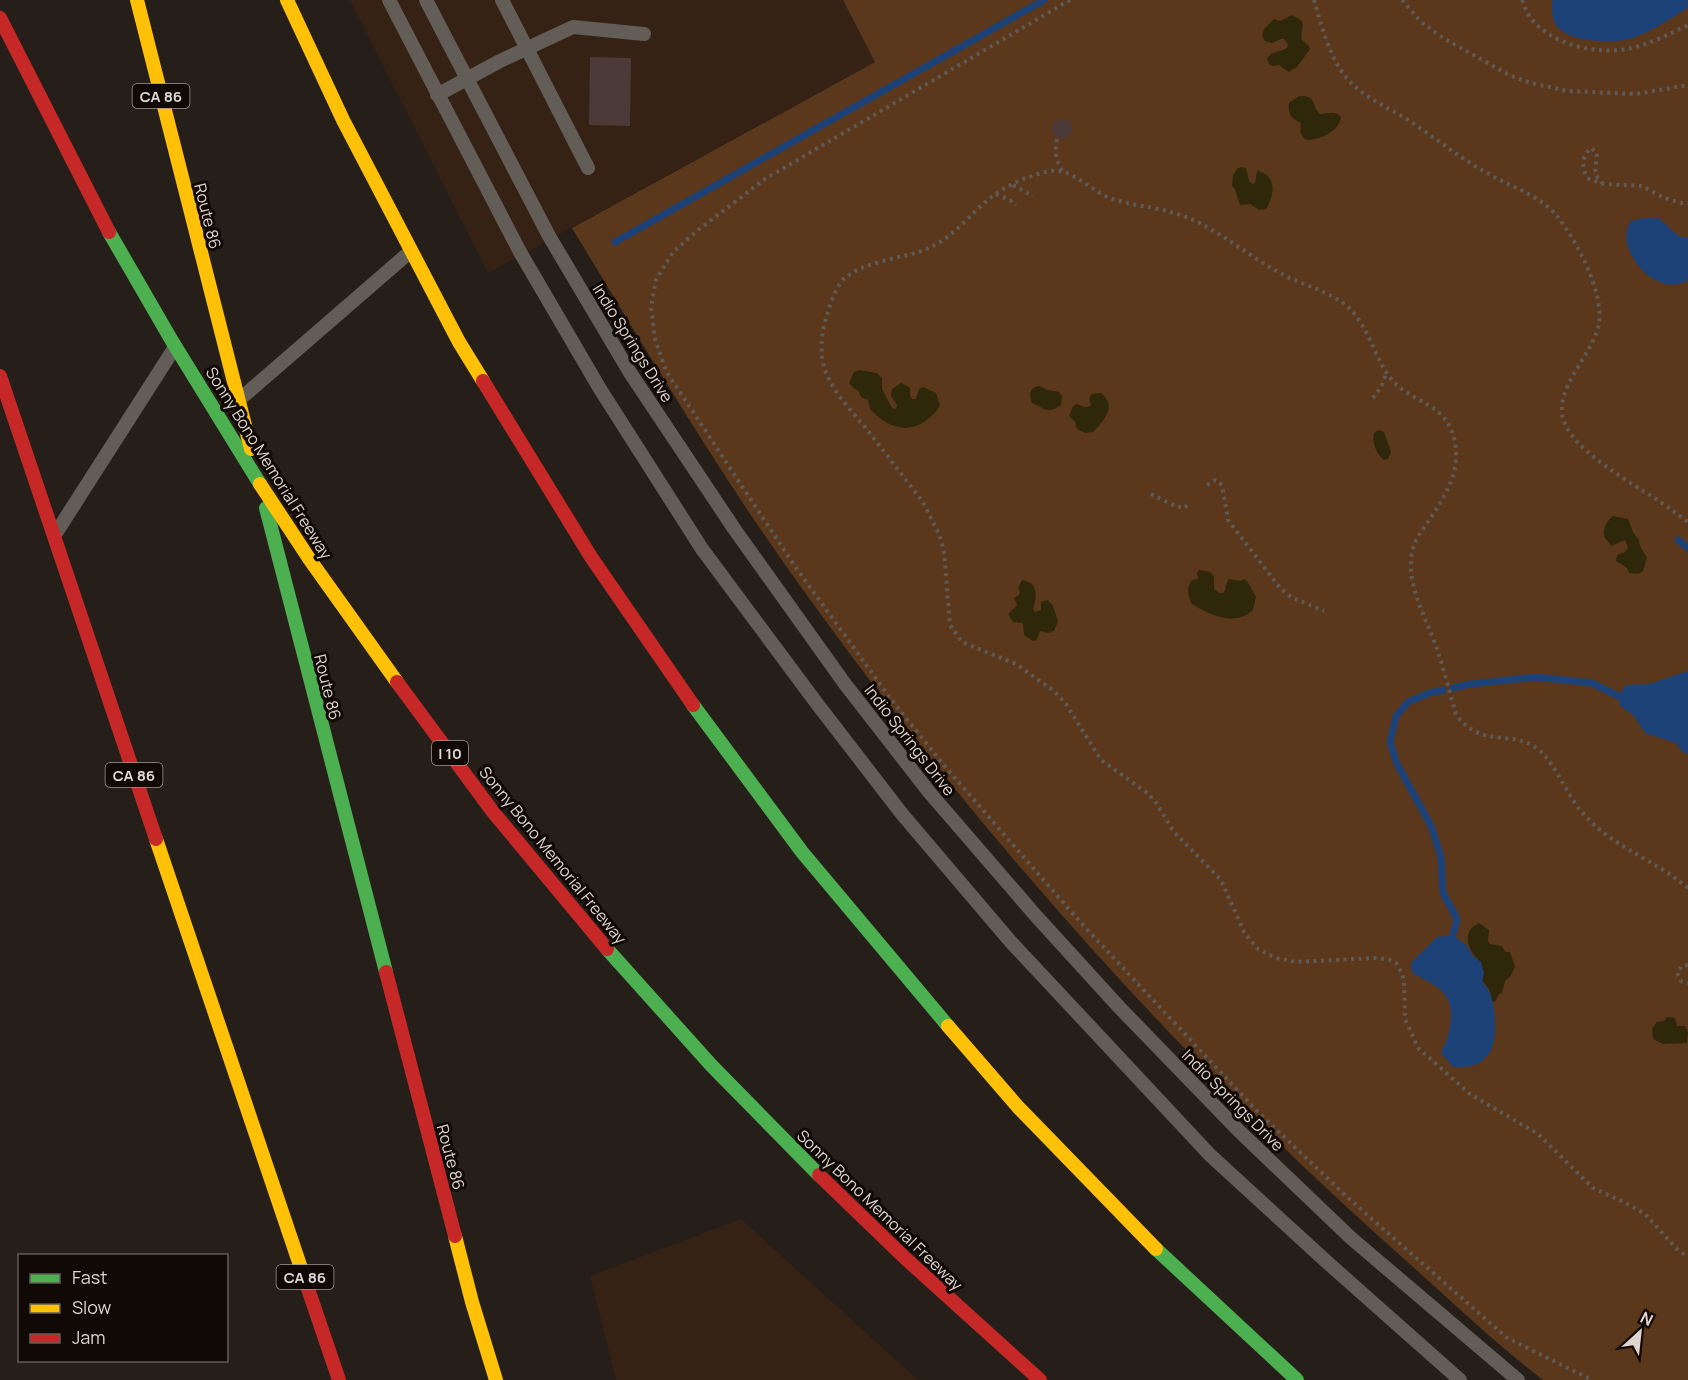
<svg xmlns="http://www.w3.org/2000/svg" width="1688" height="1380" viewBox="0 0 1688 1380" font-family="Manrope,sans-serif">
  <rect width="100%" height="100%" fill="#261f19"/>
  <!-- built -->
  <path fill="#352215" d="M350 0H843L876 61 488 273Z
    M741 1219 918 1380H616L590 1276Z"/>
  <!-- green -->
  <path fill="#5b381b" d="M843 0H1688V1380H1543C1491 1340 1443 1293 1394 1250 1163 1044 957 809 779 556 705 450 639 338 572 228L875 62Z"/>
  <!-- sand -->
  <path fill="#2f2709" d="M1292 15 1302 21C1304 28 1300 33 1302 40L1309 46 1310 49 1297 67 1289 72 1279 65 1273 66 1269 64 1267 59C1272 50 1279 53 1287 48L1288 44 1284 39H1281L1272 43 1265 41 1262 36 1264 29 1274 19 1280 21Z
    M1299 96C1318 96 1310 104 1320 114 1330 114 1333 110 1341 117 1339 132 1319 140 1306 140 1299 135 1300 130 1301 123 1291 118 1288 114 1289 103Z
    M1241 167 1246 168 1249 181 1252 184 1255 183 1257 171C1277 174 1275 195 1266 209L1259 210 1250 204 1240 205 1235 189 1232 186 1233 175 1237 169Z
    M859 370 877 373 882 378V389L892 408 896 409 897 405 891 396 892 389 901 383 910 388V396L912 399H916L919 389 923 387 936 393 940 405C937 412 931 417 924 422 904 435 885 425 870 409L868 400 861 397 858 390 853 388 849 383 854 372Z
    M1039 386 1048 390 1059 392 1062 396 1061 405C1047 415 1044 408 1032 403 1029 395 1029 388 1039 386Z
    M1101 393C1118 407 1103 421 1093 432L1085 433 1077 429 1075 422 1069 416 1073 406 1077 404C1082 406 1086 409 1091 405L1089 398 1092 394Z
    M1379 430 1384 432 1391 452 1388 459 1384 460C1376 453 1372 443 1374 433Z
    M1613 516 1628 519 1633 532 1639 540 1640 546 1647 558 1643 571 1638 574 1629 573 1627 568 1616 561 1617 555 1625 552 1628 547 1625 540 1611 546C1610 543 1607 541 1605 538 1601 531 1608 519 1613 516Z
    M1199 570 1210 572 1214 576V589L1219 593H1223C1227 589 1225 583 1229 579L1241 581 1243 579 1247 581 1256 597 1253 610C1235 627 1210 615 1192 604 1188 596 1186 587 1192 580L1198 579 1197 573Z
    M1022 580C1039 583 1037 596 1033 609L1035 612 1041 610V602L1048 600 1053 606 1058 621 1054 631 1049 633 1040 631 1037 640 1033 641 1024 635 1023 623 1013 622 1008 614 1017 605 1014 598 1019 595 1020 591 1018 589Z
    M1479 923 1489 930 1488 941 1490 944 1502 946 1505 952H1510L1515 967 1510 977 1505 981 1502 993 1499 994 1495 1002 1492 1001 1489 989 1482 981 1481 962C1468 952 1460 931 1479 923Z
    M1667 1017 1675 1018 1677 1026H1685L1688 1033 1687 1043 1663 1044 1653 1039 1652 1029 1657 1022 1664 1021Z"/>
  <!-- water -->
  <path fill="#1d4277" d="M1552 0H1688V8C1669 19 1650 33 1629 39 1611 44 1564 42 1555 23 1551 16 1552 7 1552 0Z
    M1644 218H1658C1668 224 1675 238 1688 238V280C1659 301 1611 249 1631 221Z
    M1688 671V754L1682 752 1676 743 1645 733 1633 715 1620 706 1618 696 1626 685 1649 684Z
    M1453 935 1467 946 1473 956 1481 962 1484 973 1482 981C1492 992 1494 1005 1495 1020 1497 1051 1486 1070 1453 1067L1441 1053C1443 1047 1446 1042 1448 1035 1458 996 1443 989 1412 973L1411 963 1437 937Z"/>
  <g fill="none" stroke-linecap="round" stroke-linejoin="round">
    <!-- stream -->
    <path stroke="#1d4277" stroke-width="7" d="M615 242 1044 0
      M1678 540 1688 548
      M1453 688 1470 684 1536 677 1592 683 1618 696
      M1443 690 1429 693 1408 702 1396 716 1390 742 1397 764 1431 826 1441 857 1443 893 1457 919 1453 935"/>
  </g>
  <!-- building -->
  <path fill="#4b3a37" d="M590 57 631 58 630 126 589 125Z
    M1052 129a10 10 0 1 1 20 0a10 10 0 1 1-20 0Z"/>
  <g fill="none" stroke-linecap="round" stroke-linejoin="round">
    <!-- path -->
    <path stroke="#5f5a55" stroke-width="4" stroke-dasharray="3 4.5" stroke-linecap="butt" d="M1070 0 765 179 698 230 673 252 656 280 651 307 655 339 666 371 794 565 890 698 942 763 1081 923 1257 1111 1347 1197 1507 1338 1592 1380
      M1314 0C1320 21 1329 54 1342 72 1360 97 1387 106 1411 122 1438 140 1462 160 1491 175 1513 188 1539 195 1556 215 1576 239 1604 292 1599 323 1594 355 1550 390 1565 424 1576 450 1619 475 1643 491 1659 500 1673 511 1688 522
      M1402 0 1421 22 1443 38 1511 76 1531 83 1568 91 1636 94 1688 85
      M1522 0C1524 5 1526 12 1530 17 1550 45 1599 56 1632 48 1651 43 1670 34 1688 25
      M1057 139C1054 151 1056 160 1062 171
      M1603 184 1595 174 1597 153 1591 148C1581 157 1582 166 1587 178L1603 184 1642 186 1662 197 1681 203H1688
      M1013 185 1033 196
      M996 194 1010 200 1016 205
      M1373 398 1381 387 1387 371
      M1207 485 1215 480 1222 485 1228 520 1280 588 1291 597 1324 611
      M1151 494 1175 506 1185 508 1188 504
      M1688 888C1654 859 1609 846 1580 810 1566 793 1552 757 1535 747 1508 730 1482 748 1456 715 1450 693 1444 670 1437 649 1425 614 1399 575 1417 538 1437 507 1464 477 1454 438 1445 403 1415 404 1394 382 1375 362 1371 331 1351 310 1334 292 1304 286 1282 274 1249 257 1221 231 1186 217 1162 207 1135 207 1110 198 1091 191 1072 168 1050 171 1030 175 1006 185 990 198 969 215 954 237 929 248 904 259 866 260 845 278 837 285 831 301 828 312 822 330 819 348 824 367 831 391 853 412 868 431 887 455 905 479 923 502L939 534 944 551 950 625 962 642 1016 664 1054 691 1066 704 1101 760 1146 792 1155 801 1174 832 1221 880 1245 934 1258 949 1276 958 1296 962 1374 958 1390 960 1396 963 1402 973 1404 983 1405 1019 1418 1048 1470 1094 1538 1134 1593 1188 1626 1203 1645 1214 1677 1249 1688 1257
      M1688 965 1682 966 1677 973 1681 981 1688 983"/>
    <!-- lane -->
    <path stroke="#635d58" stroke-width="14" d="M389 0 520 252 600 389 702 549 818 705 902 814 1010 941 1210 1155 1328 1263 1460 1380
      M426 0 549 236 629 371 735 530 845 684 929 792 1036 916 1119 1007 1239 1131 1351 1238 1518 1380
      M502 0 588 168
      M437 95 500 61 573 27 644 34
      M240 399 411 251
      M56 533 175 347"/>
    <!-- fast -->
    <path stroke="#4caf50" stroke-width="14" d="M109 232 172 341 260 484
      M266 508 386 972
      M693 705 802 852 948 1026
      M607 949 711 1065 819 1175
      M1156 1249 1297 1380"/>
    <!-- slow -->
    <path stroke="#ffc107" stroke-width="14" d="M137 0 251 449
      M287 0 343 120 459 342 483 381
      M260 484 310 560 397 682
      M156 839 304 1277
      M948 1026 1018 1107 1156 1249
      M455 1236 472 1302 496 1380"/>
    <!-- jam -->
    <path stroke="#c62828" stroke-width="14" d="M0 18 109 232
      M0 376 156 839
      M483 381 591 557 693 705
      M397 682 493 812 607 949
      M386 972 455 1236
      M819 1175 905 1258 1040 1380
      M304 1277 339 1380"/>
  </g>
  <g text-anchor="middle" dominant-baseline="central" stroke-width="6" stroke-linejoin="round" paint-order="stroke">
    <!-- shield labels -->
    <g fill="#100905" stroke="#a19892" stroke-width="1.5">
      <rect x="132.5" y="84" width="57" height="24" rx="4.5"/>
      <rect x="432" y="741" width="36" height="24" rx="4.5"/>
      <rect x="105.5" y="763" width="57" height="24" rx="4.5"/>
      <rect x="276.5" y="1265" width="57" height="24" rx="4.5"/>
    </g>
    <g font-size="15" font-weight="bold" fill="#dfd5ce">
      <text x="161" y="96">CA 86</text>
      <text x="450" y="753">I 10</text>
      <text x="134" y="775">CA 86</text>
      <text x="305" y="1277">CA 86</text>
    </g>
    <!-- street labels -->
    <g font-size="16" fill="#dfd5ce" stroke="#100905">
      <text transform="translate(208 216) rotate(76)">Route 86</text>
      <text transform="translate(633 343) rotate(58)">Indio Springs Drive</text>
      <text transform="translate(269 463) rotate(58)">Sonny Bono Memorial Freeway</text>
      <text transform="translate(328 687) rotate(76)">Route 86</text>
      <text transform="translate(910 740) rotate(52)">Indio Springs Drive</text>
      <text transform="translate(553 855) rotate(51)">Sonny Bono Memorial Freeway</text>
      <text transform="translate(1233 1100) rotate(45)">Indio Springs Drive</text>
      <text transform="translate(451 1157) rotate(75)">Route 86</text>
      <text transform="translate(880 1210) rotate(44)">Sonny Bono Memorial Freeway</text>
    </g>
  </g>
  <!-- legend -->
  <rect x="18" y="1254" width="210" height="108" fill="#100905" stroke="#635b55" stroke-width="1.5"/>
  <rect x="30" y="1274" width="30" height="9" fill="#4caf50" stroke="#635b55" stroke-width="1.5"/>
  <text x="72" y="1284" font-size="18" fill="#dfd5ce">Fast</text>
  <rect x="30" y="1304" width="30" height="9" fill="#ffc107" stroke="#635b55" stroke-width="1.5"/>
  <text x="72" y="1314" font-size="18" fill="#dfd5ce">Slow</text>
  <rect x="30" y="1334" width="30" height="9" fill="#c62828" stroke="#635b55" stroke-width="1.5"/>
  <text x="72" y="1344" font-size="18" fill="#dfd5ce">Jam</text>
  <!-- north arrow -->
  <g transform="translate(1640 1332) rotate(27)" stroke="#100905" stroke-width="4.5" paint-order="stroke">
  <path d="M0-4.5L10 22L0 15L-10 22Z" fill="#dfd5ce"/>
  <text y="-9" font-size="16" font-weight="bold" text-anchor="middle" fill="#dfd5ce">N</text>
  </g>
</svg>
